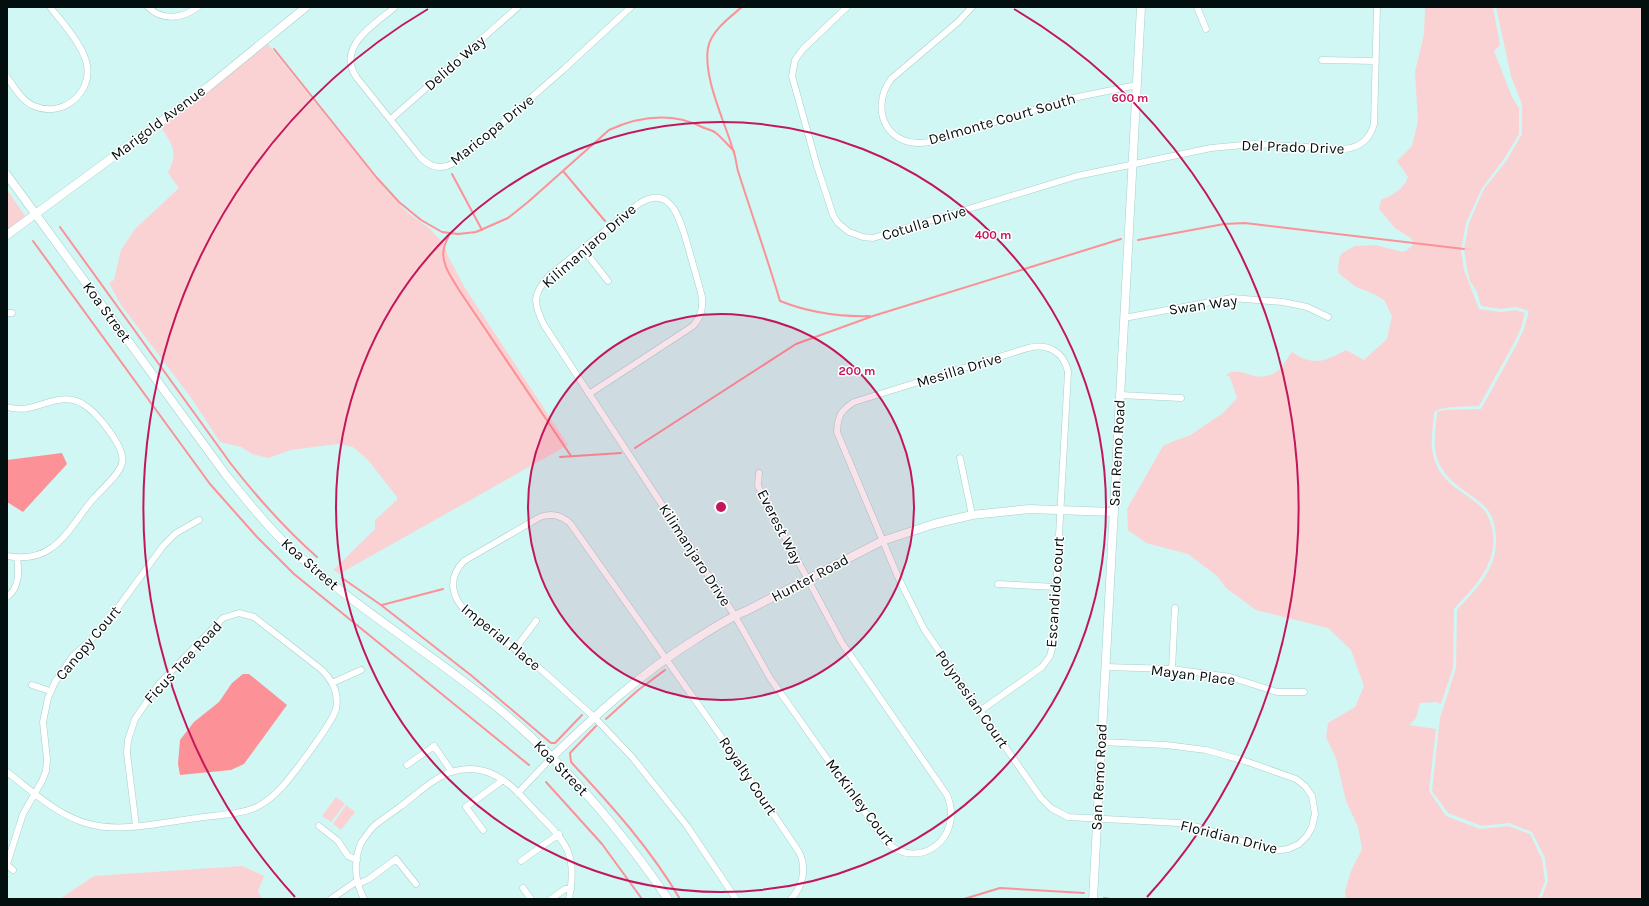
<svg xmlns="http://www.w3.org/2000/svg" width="1649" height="906" viewBox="0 0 1649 906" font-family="Karla,sans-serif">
  <rect width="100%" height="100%" fill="#d0f7f4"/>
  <!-- green -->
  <path fill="#fbd2d3" d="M1425 7H1493L1500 45 1494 51 1512 97 1519 108V134L1504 159 1482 188 1466 223 1461 250 1464 270 1479 309 1501 312 1516 310 1525 313 1521 328 1514 343 1479 406C1469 407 1439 405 1434 413 1433 428 1429 447 1435 461 1443 485 1464 491 1480 506 1488 513 1491 522 1493 533 1497 565 1474 587 1454 609L1453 668 1441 704 1436 702 1420 703 1416 718 1409 725 1436 729 1429 791 1446 816 1480 829 1508 826 1530 834 1542 859 1545 881 1538 899H1346L1345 892 1351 871 1362 849 1358 827 1346 801 1336 758 1326 737 1328 723 1355 707 1364 686 1351 650 1328 628 1256 610 1226 588 1217 576 1188 554 1146 543 1128 530 1127 509 1163 446 1176 440 1189 436 1223 413 1237 398 1230 377 1226 375C1240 363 1256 386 1276 372 1283 368 1287 358 1292 352 1314 367 1325 361 1346 350L1364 360 1387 339 1392 316 1384 300 1374 294 1356 287 1342 276 1338 272 1339 258 1342 253 1355 246 1376 245 1402 252 1406 251 1413 245 1412 239 1395 228 1379 209 1381 200C1393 195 1403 190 1408 177L1397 161 1412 146 1418 121 1415 72 1424 34Z
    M1496 7H1642V899H1541L1548 881 1545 858 1532 832 1509 823 1482 826 1448 813 1432 791 1440 718 1456 668 1457 610C1480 585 1501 565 1495 529 1494 519 1489 509 1481 503 1465 490 1446 481 1438 461 1432 446 1436 427 1437 412L1444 410 1481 409 1517 344 1524 329 1529 311 1516 307 1501 309 1481 306 1477 292 1470 281 1467 269 1464 249 1469 223 1484 189 1507 160 1522 134V104L1511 76Z
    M267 43 385 189 407 212 430 229 444 244 448 256 465 288 568 445 339 574 333 570 375 529V520L397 500V497L368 460 353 447 337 444 291 450 268 458 252 454 241 447 220 442 192 399 121 305 109 283 114 280 121 250 135 229 179 188 168 173C179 149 172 147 161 126Z
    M7 190 26 217 7 231Z
    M336 797 345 804 331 822 322 816Z
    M346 805 355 812 341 830 333 824Z
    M242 866 264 876 258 891 262 899H60L94 876Z"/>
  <!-- water -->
  <path fill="#fc9197" d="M62 453 67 464 23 512 7 502V460Z
    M243 674H249L287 705 244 764 231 770 180 775 178 764 180 740 194 722 219 702 232 683Z"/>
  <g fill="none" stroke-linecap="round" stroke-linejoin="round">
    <!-- stream -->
    <path stroke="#fc9197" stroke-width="2" d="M742 7C729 18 711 31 708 48 703 78 725 122 733 150 736 157 736 164 738 171 752 215 767 257 780 301 808 312 840 317 870 316
      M274 49 377 178 399 202 421 220 442 232 458 234 476 232 508 218 528 202 609 130C640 116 671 112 702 127 706 129 712 130 716 133 722 138 728 145 734 151
      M563 171 605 221
      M452 174 482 230
      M60 227 231 464C257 497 285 529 317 557
      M450 233C448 238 445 243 444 248 440 263 452 278 459 290L571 456
      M1138 240 1224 224 1245 223 1464 249
      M33 241 210 484 257 537 294 574 529 765
      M635 448 796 344 873 316 1121 239
      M560 457 621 453
      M342 578 381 605 472 676 551 743H555L582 715
      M382 605 443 589
      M606 719 637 691 665 670
      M596 726 570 753 571 762C611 805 650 848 680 899
      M546 782 602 844 642 899
      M1104 898 1111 899
      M964 899 1000 888 1084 893"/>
    <defs>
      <path id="street" d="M148 7C162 21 182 19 198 7
        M395 7C374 25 335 47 357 78L421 158C439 175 453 165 469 152L564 69 631 7
        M847 7 803 49 795 60 792 76 817 166 833 215 838 223 849 232 863 237 873 238 1077 176 1211 148 1254 144 1341 149C1358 149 1370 140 1374 124L1377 7
        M972 7 958 22 891 79C868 111 889 150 929 142L1073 98 1137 85
        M1197 7 1206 29
        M1322 60 1376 61
        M7 77C14 87 22 101 34 106 63 119 95 91 86 61 81 43 62 22 50 7
        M391 119 518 7
        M583 249 608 281
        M7 313H12
        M1124 318 1232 298 1283 302 1307 307 1328 317
        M589 394 693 326C701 317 703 309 702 297 698 281 693 265 689 250 681 224 673 180 637 205L550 275C532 294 533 303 544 325L735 616 770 678 886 842C918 872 965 839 947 795L842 643 763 496 758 486 759 473
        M1120 395 1181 398
        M7 407C36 416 55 389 83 404 96 412 126 447 122 463 120 474 102 489 94 498 68 528 56 565 7 556
        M960 458 972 515
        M998 584 1057 587
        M7 597C20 587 19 572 17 557
        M515 649 536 621
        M1105 667 1172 669 1230 677 1277 692H1304
        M1172 669 1175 608
        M332 683 361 670
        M32 685 50 691
        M980 711 1042 667 1050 656 1053 645 1068 372C1064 352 1048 343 1028 348L854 402C840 411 838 416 837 432L898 577 924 629 999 738 1041 798 1051 808 1068 817 1179 823 1202 828 1273 851 1288 849 1299 844 1307 836 1312 827 1315 814 1312 796 1305 786 1296 779 1245 761 1206 750 1166 745 1101 742
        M407 765 434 746 452 772
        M7 772C32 791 58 816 89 824 122 833 163 822 197 818 217 815 238 815 257 807 266 802 276 794 283 786 294 773 333 722 336 709 339 694 333 681 322 670L254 617 239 613 223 618 159 684 135 719 128 740 127 753 136 826
        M518 793 552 757
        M319 826 338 841 348 856 357 860
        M483 830 466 807 503 780
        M521 861 559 834
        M7 864 23 814 42 781 46 771 47 759 43 722 48 698 55 682 73 656 95 636 111 617 163 546 176 533 199 520
        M7 865 13 870
        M358 884 369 879 396 859 416 884
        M523 888 531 899
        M331 899 357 881
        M364 899C355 882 353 862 361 843 365 837 369 831 374 826 382 819 392 813 401 806 416 795 432 779 451 772 461 769 473 768 484 771 507 777 524 799 540 816 569 844 577 858 569 899
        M551 899 565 889H571
        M736 899 687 826 632 757 594 717 537 666 469 614C451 599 447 578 464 561L540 517C552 513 560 515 570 523L729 748 799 852C807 868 803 886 791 899"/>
      <path id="secondary" d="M7 175 226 475C245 498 263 522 285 543 348 603 425 649 493 704 561 759 618 826 668 899
        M7 235 208 87 306 7
        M552 757C598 713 641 673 696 639 712 629 728 618 746 611L882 541 934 524 972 515 1029 509 1114 512
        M1093 899 1141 7"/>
    </defs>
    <!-- street casing -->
    <use href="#street" stroke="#a8cfcc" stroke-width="7"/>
    <!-- secondary casing -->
    <use href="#secondary" stroke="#a8cfcc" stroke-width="9"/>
    <!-- street -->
    <use href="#street" stroke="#fff" stroke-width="6"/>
    <!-- secondary -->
    <use href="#secondary" stroke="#fff" stroke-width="8"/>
  </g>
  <!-- distance rings -->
  <circle cx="721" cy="507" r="193" fill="#c2185b" fill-opacity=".12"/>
  <g fill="none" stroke="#c2185b" stroke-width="2">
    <circle cx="721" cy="507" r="193"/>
    <circle cx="721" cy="507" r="385"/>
    <path d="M295 897A578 578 0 0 1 428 9M1014 9A578 578 0 0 1 1147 897"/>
  </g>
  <g text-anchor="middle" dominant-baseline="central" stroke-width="3" stroke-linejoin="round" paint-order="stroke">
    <!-- street labels -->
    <g font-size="15" fill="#030f0e" stroke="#fff">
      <text transform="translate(455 63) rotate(-41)">Delido Way</text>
      <text transform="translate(1002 119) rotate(-16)">Delmonte Court South</text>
      <text transform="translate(158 123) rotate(-37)">Marigold Avenue</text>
      <text transform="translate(492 130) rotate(-39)">Maricopa Drive</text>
      <text transform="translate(1293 147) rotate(2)">Del Prado Drive</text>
      <text transform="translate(924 223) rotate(-17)">Cotulla Drive</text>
      <text transform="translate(589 246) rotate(-41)">Kilimanjaro Drive</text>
      <text transform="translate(1203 305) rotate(-8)">Swan Way</text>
      <text transform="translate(107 312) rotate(54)">Koa Street</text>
      <text transform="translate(959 370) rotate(-17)">Mesilla Drive</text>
      <text transform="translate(1117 453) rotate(-87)">San Remo Road</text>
      <text transform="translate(780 527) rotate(63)">Everest Way</text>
      <text transform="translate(695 555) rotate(57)">Kilimanjaro Drive</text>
      <text transform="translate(310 564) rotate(41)">Koa Street</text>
      <text transform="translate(810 578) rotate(-28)">Hunter Road</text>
      <text transform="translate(1055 592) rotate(-86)">Escandido court</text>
      <text transform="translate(501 637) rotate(39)">Imperial Place</text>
      <text transform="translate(88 643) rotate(-50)">Canopy Court</text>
      <text transform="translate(183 662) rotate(-47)">Ficus Tree Road</text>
      <text transform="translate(1193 675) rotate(7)">Mayan Place</text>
      <text transform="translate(972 699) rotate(55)">Polynesian Court</text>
      <text transform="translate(561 768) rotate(46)">Koa Street</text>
      <text transform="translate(748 776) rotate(56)">Royalty Court</text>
      <text transform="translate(1099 777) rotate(-87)">San Remo Road</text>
      <text transform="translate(860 802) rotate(53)">McKinley Court</text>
      <text transform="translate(1229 837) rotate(14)">Floridian Drive</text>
    </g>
  </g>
  <circle cx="721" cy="507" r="6" fill="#c2185b" stroke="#fff" stroke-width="2"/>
  <g font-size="12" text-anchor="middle" font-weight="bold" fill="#c2185b" stroke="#fff" stroke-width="3" stroke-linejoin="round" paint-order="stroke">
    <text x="1130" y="102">600 m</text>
    <text x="993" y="239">400 m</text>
    <text x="857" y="375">200 m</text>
  </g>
  <!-- border -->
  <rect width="1649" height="906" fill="none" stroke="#030f0e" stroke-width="16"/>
</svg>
